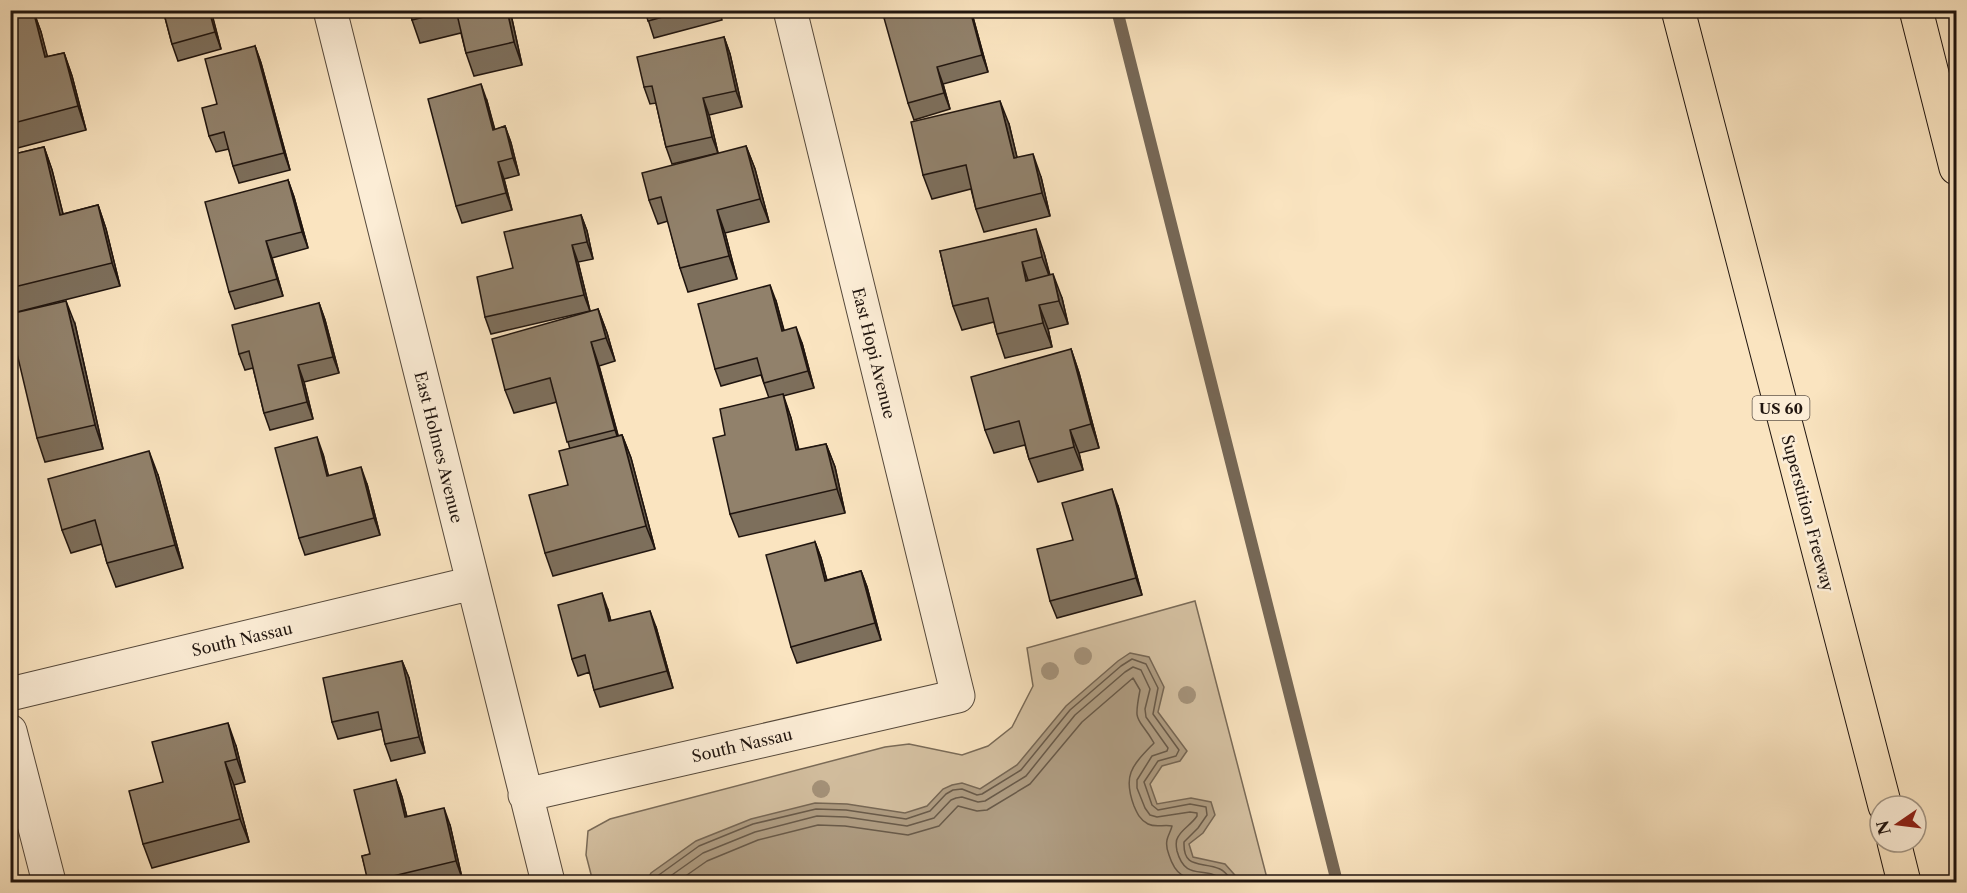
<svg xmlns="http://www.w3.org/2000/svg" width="1967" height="893" viewBox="0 0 1967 893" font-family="'Libre Caslon Text',serif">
  <rect width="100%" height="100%" fill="#fae4c0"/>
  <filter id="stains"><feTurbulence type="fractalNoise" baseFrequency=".00333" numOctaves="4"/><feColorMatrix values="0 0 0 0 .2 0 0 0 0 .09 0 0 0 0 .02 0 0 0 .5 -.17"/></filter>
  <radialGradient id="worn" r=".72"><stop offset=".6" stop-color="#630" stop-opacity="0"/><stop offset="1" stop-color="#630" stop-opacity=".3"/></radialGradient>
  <!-- green -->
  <path fill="#d5c1a2" stroke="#7a6b58" stroke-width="1.5" d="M1195 601 1268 882H593L586 855 588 831 610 819 885 747 909 744 962 755 988 746 1012 727 1033 686 1027 648Z"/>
  <!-- water -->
  <path fill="#b09e84" stroke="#766755" stroke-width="1.5" d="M1130 653 1149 657 1164 687 1158 712 1187 751 1180 761 1162 766 1150 784 1157 804 1191 798 1211 802 1215 815 1203 833 1189 844 1193 857 1225 864 1241 882H646L651 873 696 841 751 819 815 803 847 804 905 813 927 806 943 789 952 785 962 783 980 789 1017 765 1066 706 1118 661Z"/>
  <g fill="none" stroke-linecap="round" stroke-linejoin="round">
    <!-- shore -->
    <path stroke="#685a4a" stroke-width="1.5" d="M653 882 656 877 699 846 753 824 816 809 846 810 906 819 930 811 946 794 953 790 962 789 977 795 982 794 1021 770 1070 710 1121 666 1132 659 1146 664 1158 688 1153 714 1179 750 1176 756 1158 761 1144 782 1152 805 1158 810 1190 804 1206 807 1207 815 1198 828 1184 842C1183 870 1202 861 1220 869 1225 871 1230 878 1233 882
      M662 882 703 853 755 832 817 816 846 817 907 826 934 818 951 800 956 798 962 797 978 802 985 801 1026 776 1075 715 1125 672 1133 667 1141 670 1150 689 1145 709 1146 717 1168 748 1167 751 1152 756 1137 780V788L1145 808 1150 815 1157 817 1190 812 1197 813V816C1192 824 1182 829 1178 837 1175 841 1176 846 1177 851 1186 884 1207 863 1224 882
      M677 882 707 861 758 840 818 825 845 826 908 835 939 826 958 806 977 811 987 810 1030 784 1082 722 1133 678 1140 690C1133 726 1138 715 1154 743 1133 765 1122 774 1134 806 1137 813 1140 820 1148 824 1156 828 1164 824 1172 826 1171 831 1168 835 1167 840 1166 845 1167 850 1169 855 1176 877 1185 878 1206 882"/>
    <!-- stream -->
    <path stroke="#766755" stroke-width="12" d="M1117 10 1337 882"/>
    <defs>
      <path id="minor" d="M330 10 548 882
        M10 694 473 583
        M10 731 49 882
        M525 795 958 696 790 10"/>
      <path id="highway" d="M1678 10 1885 806
        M1916 10 1956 168
        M1894 842 1904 882"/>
    </defs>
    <!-- minor casing -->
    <use href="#minor" stroke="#56493b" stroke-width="35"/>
    <!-- highway casing -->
    <use href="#highway" stroke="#20150f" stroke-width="35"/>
    <!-- minor -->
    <use href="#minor" stroke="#fcedd6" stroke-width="33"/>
    <!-- highway -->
    <use href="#highway" stroke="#fae4c0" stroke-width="33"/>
  </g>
  <!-- trees -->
  <g fill="#a5937b">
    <circle cx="1083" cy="656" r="9"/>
    <circle cx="1050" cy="671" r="9"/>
    <circle cx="1187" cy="695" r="9"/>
    <circle cx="821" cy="789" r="9"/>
  </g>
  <!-- wall -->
  <path fill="#7d6f5c" stroke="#20150f" stroke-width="1.5" d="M33 10 41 32 47 57 64 53 72 76 86 130 10 150V14Z
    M163 10H218L211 12 221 49 178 61 172 44Z
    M410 10H510L522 65 474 76 466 53 461 33 420 43 412 20Z
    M645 10H720L722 20 654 38Z
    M971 10 988 72 943 84 950 109 914 120 908 103Z
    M724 37 730 54 742 107 709 115 718 153 672 164 666 147 656 103 650 104 644 87Z
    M255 46 261 63 290 170 239 183 233 166 229 149 216 152 209 136 217 104Z
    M487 101 495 130 505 126 511 143 519 175 504 179 512 210 462 223 456 206Z
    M1009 124 1017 158 1041 177 1050 216 984 232 976 209 971 189 932 199 923 175Z
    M746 146 755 169 769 222 725 233 737 279 688 292 680 268 668 221 658 224 649 200Z
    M44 147 52 170 63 214 98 205 106 229 120 286 17 312 10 293V155Z
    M288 180 294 197 308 248 272 258 283 296 235 309 229 292Z
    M581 215 587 231 593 259 578 262 590 311 491 334 485 317 513 268Z
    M940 251 1044 253 1050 275 1062 298 1068 324 1048 329 1052 347 1005 358 997 334 994 322 962 330 953 306Z
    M776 301 784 330 802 343 814 388 783 396 791 418 799 450 826 444 835 467 845 513 739 537 730 514 725 435 769 398 761 375 721 386 715 369Z
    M319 303 325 320 339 373 304 382 313 419 270 430 264 413 253 368 245 370 239 354Z
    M598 309 607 333 615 361 599 366 618 436 622 435 631 458 655 549 553 576 545 553 568 485 570 449 557 402 514 413 505 390Z
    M75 324 103 449 45 462 37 438Z
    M1071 349 1079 373 1099 448 1079 453 1083 470 1038 482 1029 459 1025 445 994 453 985 430Z
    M323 454 328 476 367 484 380 535 305 555 299 538Z
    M158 475 183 568 116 587 107 563 102 544 71 553 62 530Z
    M1118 506 1142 595 1057 618 1050 601 1073 540Z
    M815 542 821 558 827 580 861 571 867 587 881 640 797 663 791 647Z
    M608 610 611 621 656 627 673 688 600 707 594 690 590 672 578 676 572 659Z
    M402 661 409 678 425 753 391 761 385 744 382 729 338 739 332 722Z
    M236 746 245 782 234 785 249 842 152 868 143 844Z
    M396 780 402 797 407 817 450 825 462 878 441 882H369L362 856 370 854Z"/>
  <!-- shaded-wall -->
  <path fill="#665a4b" stroke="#20150f" stroke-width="1.5" d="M33 10 41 32 54 81 45 57Z
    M209 10H211L221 49 215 32Z
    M507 10H510L522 65 514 42Z
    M970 10H971L988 72 982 55Z
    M724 37 730 54 742 107 736 91Z
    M255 46 261 63 290 170 284 153Z
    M64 53 72 76 86 130 78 106Z
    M937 67 943 84 950 109 944 93Z
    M481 84 487 101 499 147 493 130Z
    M703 98 709 115 718 153 712 137Z
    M1000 101 1009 124 1023 182 1014 158Z
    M505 126 511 143 519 175 513 158Z
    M746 146 755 169 769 222 760 199Z
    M44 147 52 170 69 238 60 215Z
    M1033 154 1041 177 1050 216 1042 193Z
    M498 162 504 179 512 210 506 193Z
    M288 180 294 197 308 248 302 232Z
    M98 205 106 229 120 286 112 263Z
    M717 210 725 233 737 279 729 256Z
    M581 215 587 231 593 259 587 242Z
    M1036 229 1044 253 1051 281 1042 257Z
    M266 241 272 258 283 296 277 279Z
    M572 245 578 262 590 311 584 295Z
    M1022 262 1030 286 1026 281Z
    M1053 274 1062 298 1068 324 1059 301Z
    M770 285 776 301 788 347 782 331Z
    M66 301 75 324 103 449 95 425Z
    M319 303 325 320 339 373 333 357Z
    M1039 305 1048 329 1052 347 1043 323Z
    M598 309 607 333 615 361 606 338Z
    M796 327 802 343 814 388 808 371Z
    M591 342 599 366 623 453 615 430Z
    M1071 349 1079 373 1099 448 1091 424Z
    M298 365 304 382 313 419 307 402Z
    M783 394 791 418 804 474 796 450Z
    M1070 430 1079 453 1083 470 1074 447Z
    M622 435 631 458 655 549 646 526Z
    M317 437 323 454 333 493 327 476Z
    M826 444 835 467 845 513 837 489Z
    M149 451 158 475 183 568 175 545Z
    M361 467 367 484 380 535 374 518Z
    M1112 489 1118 506 1142 595 1136 578Z
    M815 542 821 558 831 597 825 581Z
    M861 571 867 587 881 640 875 623Z
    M602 593 608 610 615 638 609 621Z
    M650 611 656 627 673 688 667 671Z
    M402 661 409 678 425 753 419 737Z
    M228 723 236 746 245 782 237 759Z
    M225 762 234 785 249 842 240 819Z
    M396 780 402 797 411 834 405 817Z
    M444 808 450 825 462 878 456 861Z"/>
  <!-- building -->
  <path fill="#91816b" stroke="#20150f" stroke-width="1.5" d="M23 10H33L45 57 64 53 78 106 10 124V14Z
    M163 10H209L215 32 172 44Z
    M410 10H451L412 20Z
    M456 10H507L514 42 466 53Z
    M645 10H688L648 21Z
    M909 10H970L982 55 937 67 944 93 908 103 884 18Z
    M724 37 736 91 703 98 712 137 666 147 652 86 644 87 637 57Z
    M255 46 284 153 233 166 224 132 209 136 202 108 217 104 205 59Z
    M481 84 493 130 505 126 513 158 498 162 506 193 456 206 428 99Z
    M1000 101 1014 158 1033 154 1042 193 976 209 966 165 923 175 911 122Z
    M746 146 760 199 717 210 729 256 680 268 661 197 649 200 642 173Z
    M44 147 60 215 98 205 112 263 10 288V155Z
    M288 180 302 232 266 241 277 279 229 292 205 202Z
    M581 215 587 242 572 245 584 295 485 317 477 277 513 268 504 232Z
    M1036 229 1042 257 1022 262 1026 281 1053 274 1059 301 1039 305 1043 323 997 334 988 298 953 306 940 251Z
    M770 285 782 331 796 327 808 371 764 383 757 358 715 369 698 304Z
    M66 301 95 425 37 438 10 324V314Z
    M319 303 333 357 298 365 307 402 264 413 249 351 239 354 232 325Z
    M598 309 606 338 591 342 615 430 567 442 550 378 505 390 492 339Z
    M1071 349 1091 424 1070 430 1074 447 1029 459 1019 421 985 430 971 377Z
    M783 394 796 450 826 444 837 489 730 514 713 438 725 435 720 409Z
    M622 435 646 526 545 553 529 495 568 485 559 451Z
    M317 437 327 476 361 467 374 518 299 538 275 448Z
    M149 451 175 545 107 563 95 520 62 530 48 479Z
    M1112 489 1136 578 1050 601 1037 549 1073 540 1062 503Z
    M815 542 825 581 861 571 875 623 791 647 766 555Z
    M602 593 609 621 650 611 667 671 594 690 585 655 572 659 558 605Z
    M402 661 419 737 385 744 378 712 332 722 323 678Z
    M228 723 237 759 225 762 240 819 143 844 129 791 163 782 152 742Z
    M396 780 405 817 444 808 456 861 368 882 362 856 370 854 354 790Z"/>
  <g text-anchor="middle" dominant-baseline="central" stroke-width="5" stroke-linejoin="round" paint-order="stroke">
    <!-- shield labels -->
    <rect fill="#fcedd6" stroke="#62564b" stroke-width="1.5" x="1752.5" y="396" width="57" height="24" rx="4.5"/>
    <g font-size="15" font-weight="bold" fill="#20150f">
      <text x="1781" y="408">US 60</text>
    </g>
    <!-- street labels -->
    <g font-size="16" fill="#20150f" stroke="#fcedd6">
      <text transform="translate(874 353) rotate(76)">East Hopi Avenue</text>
      <text transform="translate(439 447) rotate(76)">East Holmes Avenue</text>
      <text transform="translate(1808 513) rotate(75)">Superstition Freeway</text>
      <text transform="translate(242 639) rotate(-13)">South Nassau</text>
      <text transform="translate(742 745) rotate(-13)">South Nassau</text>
    </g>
  </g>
  <!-- margin -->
  <rect width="1967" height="893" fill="none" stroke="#fae4c0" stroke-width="36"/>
  <rect x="12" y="12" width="1943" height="869" fill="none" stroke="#20150f" stroke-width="3"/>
  <rect x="18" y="18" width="1931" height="857" fill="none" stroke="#20150f" stroke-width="1.5"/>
  <!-- north arrow -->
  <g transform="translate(1898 824) rotate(256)"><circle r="28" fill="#fcedd6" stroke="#a49786" stroke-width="1.5"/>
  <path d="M0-4.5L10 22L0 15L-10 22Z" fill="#8f2418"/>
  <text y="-9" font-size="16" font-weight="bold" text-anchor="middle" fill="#20150f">N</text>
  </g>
  <rect width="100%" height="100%" filter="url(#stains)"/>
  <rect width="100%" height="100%" fill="url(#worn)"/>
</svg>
